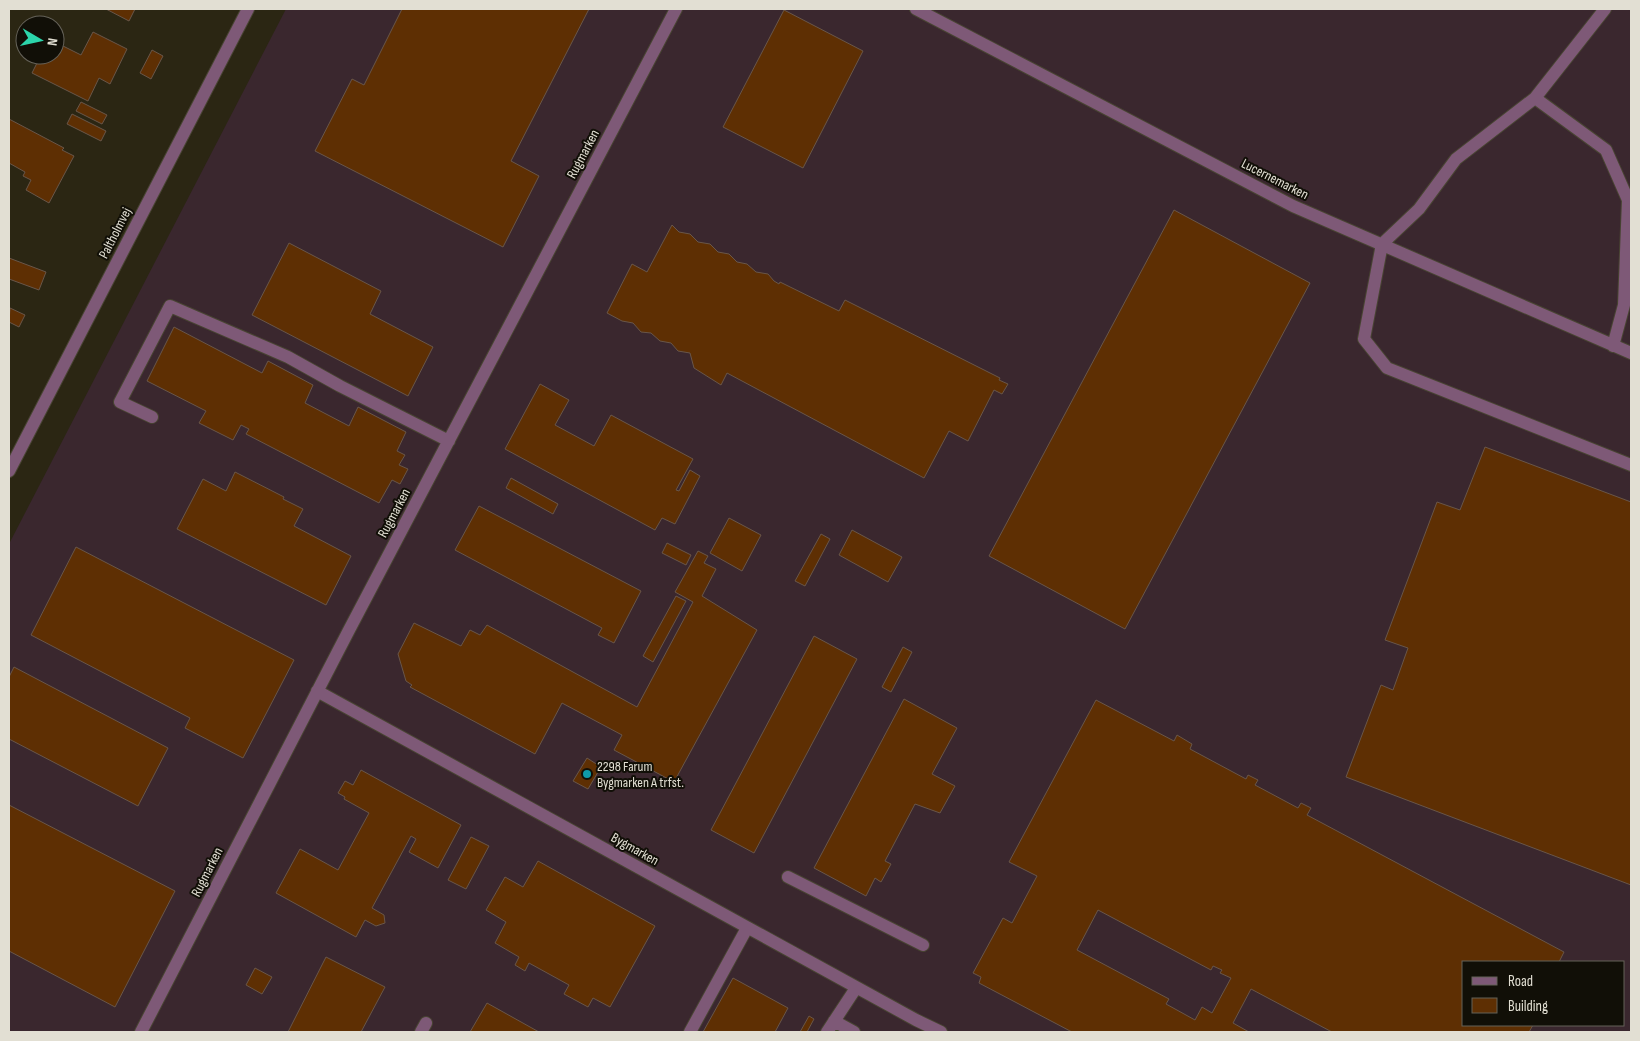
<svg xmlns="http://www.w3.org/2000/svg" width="1640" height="1041" viewBox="0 0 1640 1041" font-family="'Sofia Sans Condensed',sans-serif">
  <rect width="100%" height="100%" fill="#2b2613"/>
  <!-- industrial -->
  <path fill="#3a272e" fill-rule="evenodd" d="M286 9H1631V1032H9V544ZM1464 962H1624V1025H1464Z"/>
  <!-- building -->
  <path fill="#5e2f03" stroke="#695649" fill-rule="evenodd" d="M106 9H135L129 21Z
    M402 9H589L511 161 539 176 503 247 315 151 352 79 364 85Z
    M784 10 863 51 803 168 723 127Z
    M93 32 127 49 110 84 99 78 88 101 32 73 41 55H55V42L81 55Z
    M152 50 163 56 151 79 140 73Z
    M81 102 107 115 102 124 76 111Z
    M72 114 106 131 101 141 67 124Z
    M9 119 64 148 62 150 74 156 49 203 26 190 31 180 23 176 25 172 9 163Z
    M1174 210 1310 283 1125 629 989 556Z
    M672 225 679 232 690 234 698 242 710 244 718 252 729 254 737 262 747 264 756 272 768 274 774 281 779 284 780 282 839 311 845 300 1000 378 999 380 1008 384 1002 394 994 390 968 441 949 431 924 478 727 373 721 385 694 368 690 353 678 351 671 343 660 341 651 333 641 332 633 323 622 321 607 313 632 264 647 272Z
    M289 243 381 291 370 314 433 347 408 396 252 315Z
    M9 258 46 272 39 290 9 279Z
    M10 308 25 315 19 327 9 322Z
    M174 327 262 373 268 361 313 385 305 403 349 426 358 407 406 432 397 451 405 455 399 465 408 469 400 484 392 480 379 503 246 434 249 429 241 425 233 440 199 423 206 411 147 381Z
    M540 384 569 400 555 425 594 446 611 415 693 459 676 490 679 491 690 470 700 476 675 524 662 518 655 530 505 449Z
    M1485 447 1631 502V885L1346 777 1381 685 1393 690 1408 648 1385 640 1437 502 1460 510Z
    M235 472 284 497 283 499 303 509 294 526 351 556 326 605 177 529 203 479 226 491Z
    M511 478 558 504 553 514 506 488Z
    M479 506 641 591 614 643 598 635 602 628 455 550Z
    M729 518 761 535 742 571 710 553Z
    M852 530 902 557 888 582 839 555Z
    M821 534 830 539 805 586 795 581Z
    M667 543 691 555 686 565 662 553Z
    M76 547 294 660 243 758 185 728 190 718 31 635Z
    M698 551 708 556 704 563 716 569 702 596 757 630 674 782 614 750 622 735 562 703 535 754 410 687 412 685 406 681 398 654 414 623 461 646 470 630 480 635 487 625 637 707 693 602 675 592Z
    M676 596 686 601 653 662 643 656Z
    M814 636 857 659 754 853 711 830Z
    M903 647 912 652 891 692 882 687Z
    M14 667 168 748 138 806 9 739V677Z
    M904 699 957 728 932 774 955 786 940 813 915 804 885 861 891 864 881 882 875 878 866 896 814 868Z
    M1096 700 1174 741 1177 735 1192 744 1190 749 1246 779 1248 775 1258 780 1255 785 1298 808 1301 803 1311 808 1307 815 1564 952 1559 962H1464V1025H1533L1529 1032H1332L1251 989 1233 1023 1249 1032H1072L979 983 981 977 973 973 1003 918 1012 923 1037 876 1009 862ZM1098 910 1211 970 1213 966 1222 970 1220 973 1231 978 1212 1013 1202 1007 1195 1020 1166 1004 1169 999 1077 950Z
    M587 758 601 767 588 789 573 781Z
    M361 770 461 825 438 868 409 852 416 839 411 836 372 908 384 915 385 923 376 926 365 920 356 937 276 893 300 849 338 870 369 813 344 799 345 797 338 793 345 781 353 785Z
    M9 805 175 891 115 1007 9 951Z
    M471 837 489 846 466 889 448 880Z
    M538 861 655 926 610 1007 593 998 588 1007 564 994 569 985 529 963 525 971 515 965 519 957 495 943 506 922 486 910 505 877 523 887Z
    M326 957 385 987 361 1032H288Z
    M255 968 272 977 262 994 246 985Z
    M733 978 788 1008 775 1032H703Z
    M487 1003 539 1032H470Z
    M809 1016 814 1019 807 1032H800Z"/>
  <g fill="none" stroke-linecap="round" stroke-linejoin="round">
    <defs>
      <path id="minor" d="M916 9 1293 206 1631 353
        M1605 9 1535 98 1456 159 1419 209 1382 244 1364 339 1387 368 1631 465
        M1535 98 1606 150 1628 200 1624 305 1613 346
        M152 417 120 402 170 306 288 357 340 386 449 441
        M9 471 248 9
        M317 691 916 1020 941 1032
        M788 877 923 945
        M834 1021 854 1032
        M141 1032 348 632 676 9
        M421 1032 426 1023
        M690 1032 747 928
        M827 1032 856 988"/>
    </defs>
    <!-- minor casing -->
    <use href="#minor" stroke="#484432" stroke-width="14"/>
    <!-- minor -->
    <use href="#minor" stroke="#7e5977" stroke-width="12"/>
  </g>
  <!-- markers -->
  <circle fill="#0f9aa8" stroke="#110f07" stroke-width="2" cx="587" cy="774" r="5"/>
  <g text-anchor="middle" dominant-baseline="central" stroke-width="4" stroke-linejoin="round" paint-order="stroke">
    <!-- street labels -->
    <g font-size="14" fill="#e2dfd3" stroke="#110f07">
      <text transform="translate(583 154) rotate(-62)">Rugmarken</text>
      <text transform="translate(1275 179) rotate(27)">Lucernemarken</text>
      <text transform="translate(115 233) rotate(-63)">Paltholmvej</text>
      <text transform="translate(394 513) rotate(-62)">Rugmarken</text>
      <text transform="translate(635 849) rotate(29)">Bygmarken</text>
      <text transform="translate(207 872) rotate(-63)">Rugmarken</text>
    </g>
    <!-- poi labels -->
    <g font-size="14" fill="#e2dfd3" stroke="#110f07" text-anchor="start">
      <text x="597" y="766">2298 Farum<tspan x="597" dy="16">Bygmarken A trfst.</tspan></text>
    </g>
  </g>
  <!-- border -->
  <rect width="1640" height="1041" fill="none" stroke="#e2dfd3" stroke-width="20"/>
  <!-- legend -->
  <rect x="1462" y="961" width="162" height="65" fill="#110f07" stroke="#656259"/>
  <rect x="1472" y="977" width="25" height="8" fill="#7e5977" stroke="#656259"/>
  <text x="1508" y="986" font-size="15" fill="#e2dfd3">Road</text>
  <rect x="1472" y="998" width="25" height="15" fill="#5e2f03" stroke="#656259"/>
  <text x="1508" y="1011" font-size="15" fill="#e2dfd3">Building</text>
  <!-- north arrow -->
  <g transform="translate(40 40) rotate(99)"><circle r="24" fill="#110f07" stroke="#656259"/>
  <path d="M0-4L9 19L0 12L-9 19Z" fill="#2cd5ab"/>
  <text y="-8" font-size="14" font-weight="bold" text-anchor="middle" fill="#e2dfd3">N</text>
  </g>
</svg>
